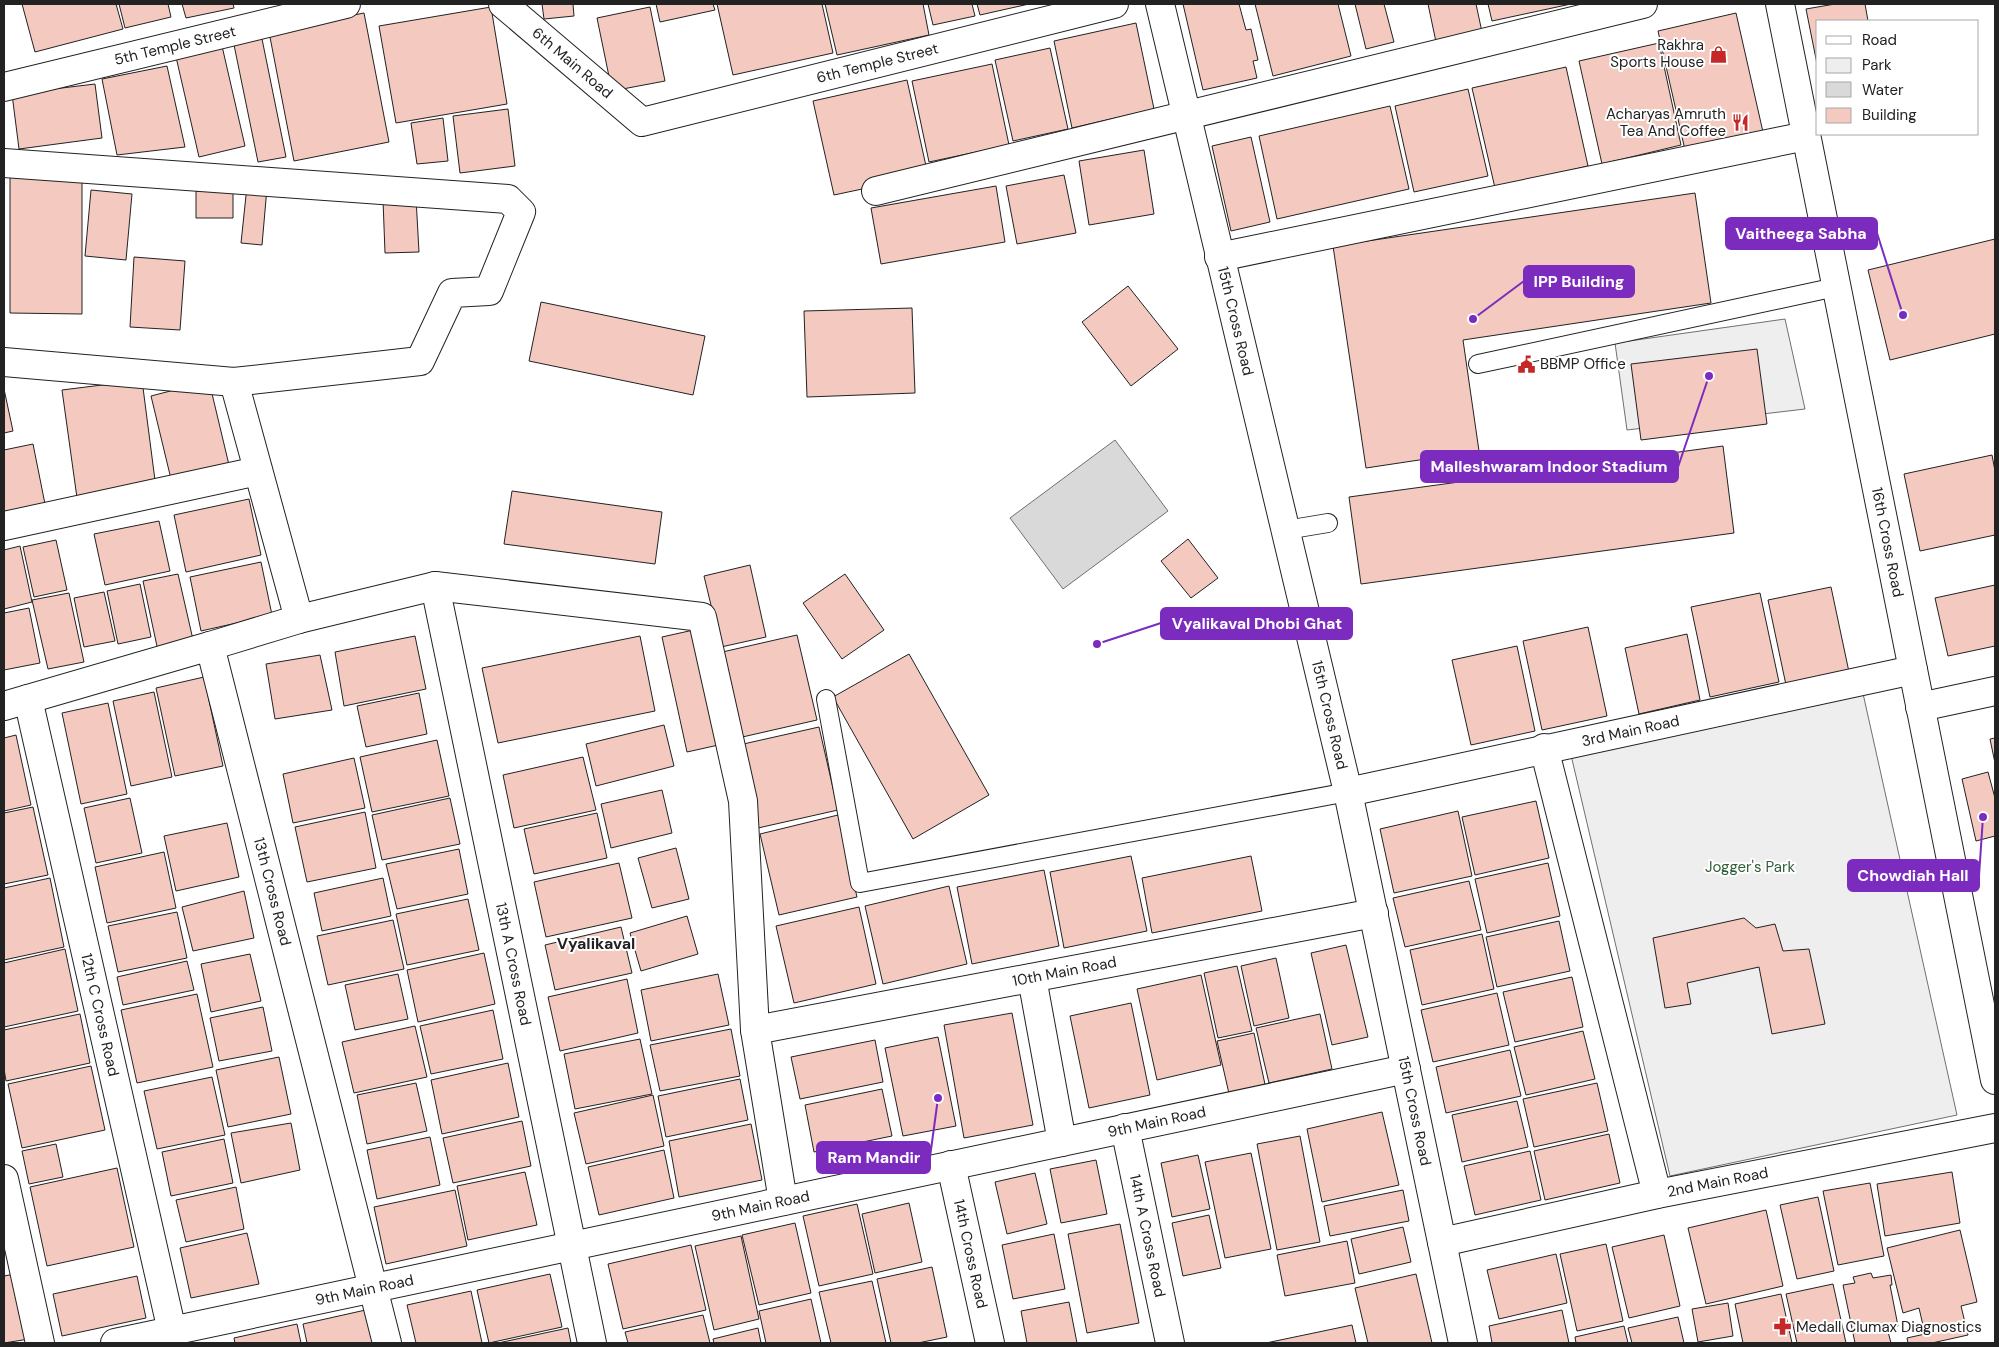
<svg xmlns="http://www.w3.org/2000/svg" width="1999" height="1347" viewBox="0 0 1999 1347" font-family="'DM Sans',sans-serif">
  <rect width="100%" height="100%" fill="#fff"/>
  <!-- green -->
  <path fill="#eee" stroke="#6f6f6f" d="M1785 319 1805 409 1627 430 1615 343Z
    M1862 689 1957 1115 1670 1176 1571 755Z"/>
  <!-- water -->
  <path fill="#d9d9d9" stroke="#6f6f6f" d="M1115 440 1168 511 1063 589 1010 518Z"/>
  <!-- building -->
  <path fill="#f3c9c0" stroke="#222" d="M22 4H116L123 29 35 52Z
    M119 4H168L171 17 125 28Z
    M182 4H233L234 8 186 18Z
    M542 4H573L574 16 544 19Z
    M656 4H713L715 10 660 22Z
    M717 4H822L833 53 733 75Z
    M825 4H923L929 35 837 55Z
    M928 4H972L975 16 933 25Z
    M977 4H1029L980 15Z
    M1183 4H1239L1246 30 1251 29 1258 60 1253 61 1257 78 1203 90Z
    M1255 4H1338L1351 56 1273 76Z
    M1355 4H1384L1394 42 1366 49Z
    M1428 4H1476L1482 32 1436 42Z
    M1488 4H1571L1492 21Z
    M1835 4H1865L1868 21H1818V69L1806 9Z
    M491 7 507 104 396 123 379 26Z
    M650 7 665 81 612 91 597 18Z
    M364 13 389 142 294 161 269 32Z
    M1736 13 1763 132 1685 150 1658 31Z
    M1136 23 1154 109 1072 128 1054 41Z
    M261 34 286 157 258 162 233 40Z
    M1659 43 1681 145 1602 164 1579 61Z
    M222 46 245 146 199 157 176 57Z
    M1050 48 1068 129 1013 141 995 60Z
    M992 64 1009 145 929 162 912 81Z
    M167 66 185 147 117 155 102 79Z
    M1566 67 1588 166 1495 188 1472 88Z
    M907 80 928 175 834 195 813 101Z
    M95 84 102 138 19 149 12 94Z
    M1468 89 1488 176 1414 192 1395 106Z
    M1390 106 1409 189 1277 219 1259 136Z
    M508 109 515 166 460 173 453 116Z
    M443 118 448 161 417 164 411 123Z
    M1251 137 1270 222 1231 231 1212 146Z
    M1144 150 1154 214 1089 225 1079 161Z
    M10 171H82V314L10 313Z
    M1064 175 1076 233 1017 244 1006 186Z
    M247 186 267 188 262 245 241 243Z
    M996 186 1005 242 881 264 871 208Z
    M91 190 132 194 126 260 85 256Z
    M196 191H233V218H196Z
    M1695 193 1711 303 1463 340 1479 451 1366 468 1333 246Z
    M416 198 419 252 385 253 383 200Z
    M1995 239V334L1890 360 1868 270Z
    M134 257 185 261 180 330 130 327Z
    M1128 286 1178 349 1131 386 1082 322Z
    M541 302 705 336 693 395 529 361Z
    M912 308 915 393 807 397 804 311Z
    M1757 349 1767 424 1641 440 1631 364Z
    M142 380 156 488 77 498 62 390Z
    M209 381 229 465 171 479 151 396Z
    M4 389 13 431 4 433Z
    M33 444 46 509 4 517V450Z
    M1723 446 1734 533 1361 584 1349 497Z
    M1992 455 1995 471V535L1920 551 1904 474Z
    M512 491 662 512 655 564 504 544Z
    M249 499 261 555 186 572 174 515Z
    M159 521 170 571 105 585 94 534Z
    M1188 539 1218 578 1191 598 1161 561Z
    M56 540 67 590 34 597 23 547Z
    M20 546 32 602 4 609V550Z
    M261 562 272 615 201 631 190 577Z
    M750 565 766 637 721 647 704 576Z
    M178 574 194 644 158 651 143 581Z
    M845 574 884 630 842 659 803 603Z
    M140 584 151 637 118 644 107 591Z
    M1995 585V646L1948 656 1935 598Z
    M1831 587 1849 672 1786 685 1768 600Z
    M104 592 115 641 84 647 74 598Z
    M69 593 84 662 48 669 32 600Z
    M1760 593 1779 682 1710 697 1691 607Z
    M29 608 40 663 4 670V613Z
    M1588 627 1607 716 1542 730 1523 641Z
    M698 629 723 744 687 752 662 637Z
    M1687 634 1700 700 1639 714 1625 648Z
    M797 635 817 720 738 738 718 653Z
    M415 636 426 689 344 706 335 652Z
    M640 636 655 711 498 743 482 668Z
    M1517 646 1535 731 1471 745 1452 660Z
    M909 654 989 795 913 839 833 697Z
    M320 655 332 710 275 719 266 664Z
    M204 677 223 766 175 776 156 688Z
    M154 692 172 777 131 786 113 701Z
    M419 693 427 734 366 747 357 706Z
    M108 703 127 794 81 804 62 713Z
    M664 725 674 766 596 786 586 744Z
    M819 727 838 810 758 828 739 745Z
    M16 735 31 805 4 811V738Z
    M1995 738V763L1990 739Z
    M437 740 449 796 372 812 360 757Z
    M583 757 596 810 514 828 503 775Z
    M354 758 365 808 293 823 283 774Z
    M1988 772 1995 798V836L1976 841 1962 779Z
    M662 790 672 833 611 848 601 804Z
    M130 798 142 853 96 863 84 808Z
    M450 798 460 844 382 860 372 815Z
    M1536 801 1549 858 1475 875 1462 817Z
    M33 807 48 875 4 884V813Z
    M1458 811 1472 876 1394 893 1380 829Z
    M365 812 376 868 307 882 295 827Z
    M597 813 607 858 534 874 524 829Z
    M838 815 857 897 779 915 760 834Z
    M227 823 239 877 176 891 164 836Z
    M676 848 689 899 652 908 638 858Z
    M459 849 468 894 397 909 386 864Z
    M164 852 176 908 107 923 95 867Z
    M1131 856 1147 931 1064 948 1050 872Z
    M1251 856 1262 911 1152 933 1142 878Z
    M619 863 632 918 546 937 534 882Z
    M1548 863 1560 916 1487 933 1475 879Z
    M1044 870 1059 946 972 964 957 887Z
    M50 878 64 947 4 960V888Z
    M383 878 391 916 322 931 314 893Z
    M1469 881 1481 930 1405 947 1393 898Z
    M949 886 967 964 883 984 865 906Z
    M244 891 254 938 193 951 182 907Z
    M468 899 479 950 407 965 396 914Z
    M859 907 876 984 794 1003 776 926Z
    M177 912 187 958 118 972 108 926Z
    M687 916 698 954 641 971 630 933Z
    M1744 918 1756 928 1775 924 1783 951 1809 949 1825 1024 1772 1034 1759 967 1687 983 1691 1004 1665 1008 1653 938Z
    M393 920 404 969 328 985 317 936Z
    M1559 921 1570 971 1497 987 1486 937Z
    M621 927 632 973 555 990 545 945Z
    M1482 934 1494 989 1422 1005 1410 950Z
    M1346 945 1368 1037 1332 1045 1311 953Z
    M65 949 78 1011 4 1027V963Z
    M484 953 495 1004 418 1022 407 970Z
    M250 954 261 1001 211 1012 201 964Z
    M1276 958 1289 1018 1254 1026 1241 966Z
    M187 961 194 990 123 1005 117 977Z
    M1237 966 1252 1031 1218 1038 1204 973Z
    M398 974 408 1019 355 1030 345 985Z
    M718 974 729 1025 651 1041 641 990Z
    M1201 975 1221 1065 1157 1080 1137 989Z
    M1572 977 1583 1027 1515 1042 1503 992Z
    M627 979 638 1033 560 1051 548 997Z
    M1497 993 1509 1045 1433 1062 1421 1010Z
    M197 994 213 1067 137 1083 121 1010Z
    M1131 1003 1150 1095 1089 1108 1070 1016Z
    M263 1007 272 1051 219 1061 210 1018Z
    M493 1010 503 1059 431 1074 420 1026Z
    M1012 1013 1033 1125 964 1138 944 1025Z
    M80 1014 90 1063 6 1081 4 1069V1030Z
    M1320 1014 1332 1069 1269 1083 1256 1028Z
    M415 1026 427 1077 354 1093 342 1042Z
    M731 1029 740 1076 660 1091 650 1045Z
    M1583 1031 1595 1079 1526 1095 1514 1047Z
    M1254 1033 1266 1089 1230 1098 1217 1041Z
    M938 1037 956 1126 903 1136 885 1048Z
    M640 1039 652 1094 575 1109 564 1054Z
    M875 1040 883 1082 800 1099 791 1057Z
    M1510 1050 1521 1096 1446 1113 1436 1067Z
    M279 1057 291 1114 228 1127 216 1070Z
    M508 1063 519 1117 442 1134 431 1080Z
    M91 1066 105 1130 22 1148 8 1084Z
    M212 1077 225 1135 157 1149 144 1091Z
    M740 1079 748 1120 666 1137 658 1096Z
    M416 1083 427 1131 367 1144 357 1095Z
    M1597 1083 1608 1131 1534 1147 1523 1099Z
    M882 1089 892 1136 814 1152 805 1105Z
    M653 1095 664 1146 586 1164 574 1113Z
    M1517 1101 1528 1147 1462 1162 1452 1115Z
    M1382 1112 1399 1185 1322 1202 1307 1129Z
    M522 1121 531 1166 453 1183 443 1138Z
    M291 1123 300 1170 241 1183 231 1133Z
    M751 1124 762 1180 679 1197 669 1141Z
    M1609 1134 1620 1183 1545 1200 1534 1151Z
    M1300 1136 1320 1242 1277 1250 1257 1144Z
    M430 1137 440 1185 377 1199 367 1150Z
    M224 1139 233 1183 171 1196 162 1152Z
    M56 1144 63 1177 29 1184 22 1151Z
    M664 1150 674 1198 599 1215 588 1167Z
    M1530 1151 1541 1200 1475 1215 1464 1166Z
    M1251 1153 1271 1249 1225 1258 1205 1162Z
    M1198 1155 1210 1209 1172 1217 1161 1163Z
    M1096 1160 1107 1214 1061 1223 1050 1169Z
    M117 1168 134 1247 47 1266 30 1187Z
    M525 1172 537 1225 468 1240 457 1186Z
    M1952 1172 1960 1223 1885 1236 1877 1184Z
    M1035 1173 1047 1224 1007 1234 995 1182Z
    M1870 1183 1884 1256 1838 1265 1823 1191Z
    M236 1187 244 1229 186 1242 176 1200Z
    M455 1190 467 1246 386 1264 374 1207Z
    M1403 1190 1409 1221 1330 1236 1324 1206Z
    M1818 1197 1834 1271 1797 1279 1780 1205Z
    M909 1203 922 1262 875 1273 862 1214Z
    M857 1204 873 1274 819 1286 803 1216Z
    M1766 1210 1783 1286 1706 1304 1688 1228Z
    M1209 1215 1221 1268 1183 1276 1172 1223Z
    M795 1223 811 1293 759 1305 742 1235Z
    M1120 1224 1139 1323 1087 1333 1068 1234Z
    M1403 1227 1411 1262 1359 1274 1351 1239Z
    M1960 1230 1977 1302 1961 1306 1968 1335 1932 1343H1908L1907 1338 1925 1334 1919 1308 1903 1313 1887 1248Z
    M247 1233 259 1284 191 1298 180 1248Z
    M1054 1234 1065 1289 1013 1299 1002 1245Z
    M1664 1235 1680 1306 1629 1318 1612 1247Z
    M741 1236 759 1319 714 1330 695 1246Z
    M1347 1241 1355 1283 1285 1296 1277 1255Z
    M1606 1244 1623 1321 1577 1331 1560 1254Z
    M691 1245 706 1310 623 1329 608 1264Z
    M1556 1254 1567 1303 1499 1319 1487 1270Z
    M932 1267 947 1337 918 1343H891L877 1279Z
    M1871 1273 1873 1278 1891 1275 1892 1285H1890L1898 1326 1887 1328 1891 1343H1855L1843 1285 1855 1283 1853 1277Z
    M15 1274 29 1339 4 1343V1276Z
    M550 1274 562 1327 489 1343 477 1290Z
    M1416 1274 1432 1343H1368L1355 1288Z
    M137 1276 146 1318 62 1336 53 1294Z
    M872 1281 886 1343H831L819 1292Z
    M1833 1284 1846 1343H1797L1786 1294Z
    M471 1291 482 1343H416L407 1305Z
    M1781 1294 1792 1343H1743L1735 1304Z
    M811 1299 821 1343H766L759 1311Z
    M1069 1302 1077 1343H1027L1021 1311Z
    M1728 1303 1733 1336 1698 1342 1692 1309Z
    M370 1309 378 1343H307L303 1324Z
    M1562 1310 1569 1343H1492L1489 1326Z
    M703 1315 710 1343H628L625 1332Z
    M1678 1317 1684 1343H1632L1628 1328Z
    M297 1324 301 1343H235L234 1338Z
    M1352 1325 1356 1343H1266Z
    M1624 1326 1628 1343H1576L1575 1337Z
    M568 1328 571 1343H498Z
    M758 1328 761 1343H714L713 1339Z"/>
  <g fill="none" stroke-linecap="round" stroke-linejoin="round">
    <defs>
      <path id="lane" d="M1478 364 1836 287
        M1286 530 1328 523
        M826 699 860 883 1348 792"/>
      <g id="street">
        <path id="s1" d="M503 4 642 122 1114 4"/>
        <path id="s2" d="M4 87 346 4"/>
        <path d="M4 163 508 199 521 212 489 291 452 293 420 361 234 382 4 362"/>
        <path d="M876 191 1643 4"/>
        <path d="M1219 257 1806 136"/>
        <path d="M234 382 299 619"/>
        <path d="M4 526 258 471"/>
        <path id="s3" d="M435 586 592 1343"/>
        <path d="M210 646 299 619 435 586 702 617 743 801 755 1030 783 1201"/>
        <path id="s4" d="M28 699 172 1331"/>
        <path id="s5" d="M4 706 210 646 387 1343"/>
        <path d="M1920 707 1995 691"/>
        <path d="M1544 748 1657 1194"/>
        <path id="s6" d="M1348 792 1913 670"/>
        <path d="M1032 978 1062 1142"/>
        <path id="s7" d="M755 1030 1374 913"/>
        <path id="s8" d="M1125 1128 1170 1343"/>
        <path id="s9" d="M951 1165 990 1343"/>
        <path d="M4 1179 40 1343"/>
        <path id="s10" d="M1442 1242 1657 1194 1995 1128"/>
        <path id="s11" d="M115 1343 1406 1069"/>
      </g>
      <g id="secondary">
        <path id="s12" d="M1160 4 1348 792 1463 1343"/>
        <path id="s13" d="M1780 4 1995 1080"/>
      </g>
    </defs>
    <!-- lane casing -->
    <use href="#lane" stroke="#222" stroke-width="20"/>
    <!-- street casing -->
    <use href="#street" stroke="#222" stroke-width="30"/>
    <!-- secondary casing -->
    <use href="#secondary" stroke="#222" stroke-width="30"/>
    <!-- lane -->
    <use href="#lane" stroke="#fff" stroke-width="18"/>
    <!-- street -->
    <use href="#street" stroke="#fff" stroke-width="28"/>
    <!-- secondary -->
    <use href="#secondary" stroke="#fff" stroke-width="28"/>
  </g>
  <!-- icons -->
  <defs>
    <symbol id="shop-bare" viewBox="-9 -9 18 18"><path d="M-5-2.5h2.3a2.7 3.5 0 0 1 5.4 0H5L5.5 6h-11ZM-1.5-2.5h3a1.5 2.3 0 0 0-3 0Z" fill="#c62828" stroke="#fff" stroke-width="2.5" paint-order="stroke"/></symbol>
    <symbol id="restaurant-bare" viewBox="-9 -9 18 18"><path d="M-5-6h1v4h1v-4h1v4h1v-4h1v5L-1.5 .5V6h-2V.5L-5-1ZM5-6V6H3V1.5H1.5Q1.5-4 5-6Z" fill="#c62828" stroke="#fff" stroke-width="2.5" paint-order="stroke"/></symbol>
    <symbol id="civic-bare" viewBox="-9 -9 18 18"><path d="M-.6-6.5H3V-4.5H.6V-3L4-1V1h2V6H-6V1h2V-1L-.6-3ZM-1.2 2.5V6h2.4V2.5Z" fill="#c62828" stroke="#fff" stroke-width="2.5" paint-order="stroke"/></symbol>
    <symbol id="pharmacy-bare" viewBox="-9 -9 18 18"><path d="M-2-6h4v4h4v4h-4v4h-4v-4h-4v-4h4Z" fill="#c62828" stroke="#fff" stroke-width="2.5" paint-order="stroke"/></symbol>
  </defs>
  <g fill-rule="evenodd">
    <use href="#shop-bare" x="1706" y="42" width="25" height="25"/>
    <use href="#restaurant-bare" x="1728" y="110" width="25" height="25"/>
    <use href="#civic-bare" x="1514" y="352" width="25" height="25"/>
    <use href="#pharmacy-bare" x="1770" y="1314" width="25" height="25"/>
  </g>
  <g text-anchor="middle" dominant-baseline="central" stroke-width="4" stroke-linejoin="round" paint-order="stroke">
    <!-- poi labels -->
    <g font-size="15" fill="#222" stroke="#fff" text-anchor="end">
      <text x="1704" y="45">Rakhra<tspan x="1704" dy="17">Sports House</tspan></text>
      <text x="1726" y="114">Acharyas Amruth<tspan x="1726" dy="17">Tea And Coffee</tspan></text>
      <text x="1540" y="364" text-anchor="start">BBMP Office</text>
      <text x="1796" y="1327" text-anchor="start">Medall Clumax Diagnostics</text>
    </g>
    <!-- street labels -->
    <g font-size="15" fill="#222" stroke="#fff">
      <text stroke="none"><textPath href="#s2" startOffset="176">5th Temple Street</textPath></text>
      <text stroke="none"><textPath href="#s1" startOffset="91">6th Main Road</textPath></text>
      <text stroke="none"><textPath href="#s1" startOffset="425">6th Temple Street</textPath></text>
      <text stroke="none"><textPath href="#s12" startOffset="326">15th Cross Road</textPath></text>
      <text stroke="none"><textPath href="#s13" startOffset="549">16th Cross Road</textPath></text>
      <text stroke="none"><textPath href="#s12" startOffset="731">15th Cross Road</textPath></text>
      <text stroke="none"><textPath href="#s6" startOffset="289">3rd Main Road</textPath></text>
      <text stroke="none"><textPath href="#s5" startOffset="468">13th Cross Road</textPath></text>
      <text stroke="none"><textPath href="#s3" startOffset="386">13th A Cross Road</textPath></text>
      <text stroke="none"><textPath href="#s7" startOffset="315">10th Main Road</textPath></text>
      <text stroke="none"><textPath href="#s4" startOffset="324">12th C Cross Road</textPath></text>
      <text stroke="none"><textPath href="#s12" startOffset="1136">15th Cross Road</textPath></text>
      <text stroke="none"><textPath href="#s11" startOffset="1065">9th Main Road</textPath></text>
      <text stroke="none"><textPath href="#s10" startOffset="282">2nd Main Road</textPath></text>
      <text stroke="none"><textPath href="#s11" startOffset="660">9th Main Road</textPath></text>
      <text stroke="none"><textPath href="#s8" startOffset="110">14th A Cross Road</textPath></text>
      <text stroke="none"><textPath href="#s9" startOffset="91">14th Cross Road</textPath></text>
      <text stroke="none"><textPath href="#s11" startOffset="255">9th Main Road</textPath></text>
    </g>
    <!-- park labels -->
    <g font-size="15" fill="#2f5e38" stroke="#fff">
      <text x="1750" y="867">Jogger's Park</text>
    </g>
    <!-- neighbourhood labels -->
    <g font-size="16" font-weight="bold" fill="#222" stroke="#fff">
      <text x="596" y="943">Vyalikaval</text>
    </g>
  </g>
  <!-- callouts -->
  <path fill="none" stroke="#7b2cbf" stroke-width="2" d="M1903 315L1877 233M1473 319L1524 281M1709 376L1678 467M1097 644L1161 623M1983 817L1979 876M938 1098L930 1157"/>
  <g fill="#7b2cbf" stroke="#fff" stroke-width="2">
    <circle cx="1903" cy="315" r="5"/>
    <circle cx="1473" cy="319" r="5"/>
    <circle cx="1709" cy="376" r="5"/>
    <circle cx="1097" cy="644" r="5"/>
    <circle cx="1983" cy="817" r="5"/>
    <circle cx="938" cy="1098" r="5"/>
  </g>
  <g fill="#7b2cbf" stroke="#7b2cbf" stroke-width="2">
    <rect x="1726" y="218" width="151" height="31" rx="5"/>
    <rect x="1524" y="266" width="110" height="31" rx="5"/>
    <rect x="1421" y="451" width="257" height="31" rx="5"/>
    <rect x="1161" y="608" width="191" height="31" rx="5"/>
    <rect x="1848" y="860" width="131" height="31" rx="5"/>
    <rect x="817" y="1142" width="113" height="31" rx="5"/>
  </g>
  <g font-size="16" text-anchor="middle" font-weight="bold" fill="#fff">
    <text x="1801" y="239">Vaitheega Sabha</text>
    <text x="1579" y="287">IPP Building</text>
    <text x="1549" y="472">Malleshwaram Indoor Stadium</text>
    <text x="1257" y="629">Vyalikaval Dhobi Ghat</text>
    <text x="1913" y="881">Chowdiah Hall</text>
    <text x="874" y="1163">Ram Mandir</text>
  </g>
  <!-- border -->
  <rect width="1999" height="1347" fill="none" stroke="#222222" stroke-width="10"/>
  <!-- legend -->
  <rect x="1816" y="20" width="162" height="115" fill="#ffffff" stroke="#a7a7a7"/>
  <rect x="1826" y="36" width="25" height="8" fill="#ffffff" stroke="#a7a7a7"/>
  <text x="1862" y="45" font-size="15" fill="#222222">Road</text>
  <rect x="1826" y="58" width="25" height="15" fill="#eeeeee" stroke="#a7a7a7"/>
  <text x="1862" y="70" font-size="15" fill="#222222">Park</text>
  <rect x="1826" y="82" width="25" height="15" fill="#d9d9d9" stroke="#a7a7a7"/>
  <text x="1862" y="95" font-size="15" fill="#222222">Water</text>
  <rect x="1826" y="108" width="25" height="15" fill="#f3c9c0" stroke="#a7a7a7"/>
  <text x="1862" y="120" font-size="15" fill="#222222">Building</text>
</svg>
